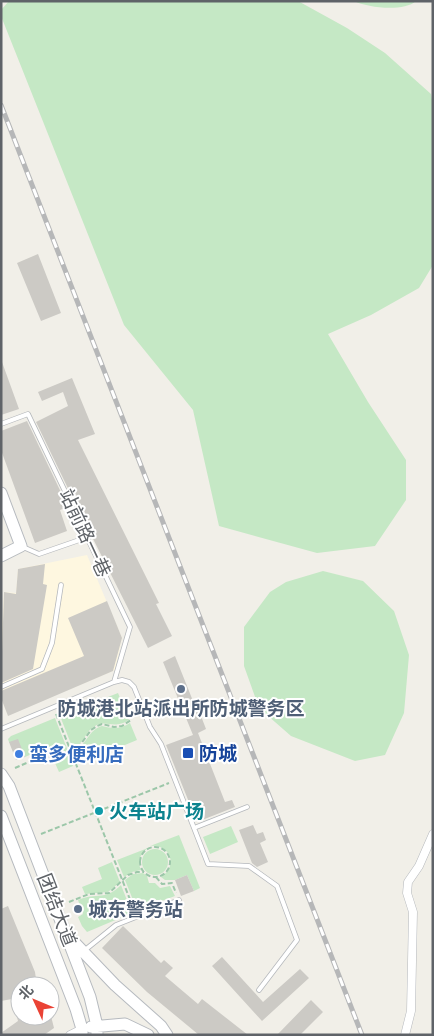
<svg xmlns="http://www.w3.org/2000/svg" width="434" height="1036" viewBox="0 0 434 1036" font-family="'Space Grotesk','Noto Sans SC',sans-serif">
  <rect width="100%" height="100%" fill="#f1efe8"/>
  <!-- commercial -->
  <path fill="#fef7e0" d="M87 555 122 638 115 670 8 715 1 698V645L4 592 16 593 18 569Z"/>
  <!-- green -->
  <path fill="#c5e8c5" d="M9 1H298L347 28 385 53 431 94 433 105V265L419 288 371 315 328 334 368 402 406 460V500L375 546 317 553 219 526 193 410 124 325 1 16V10Z
    M354 1H416C404 12 368 8 354 1Z
    M323 571 363 581 394 611 409 655 404 713 385 755 355 761 291 736 259 708 244 666V627L270 592 286 582Z
    M118 693 129 720C113 730 106 719 95 726 85 731 84 744 73 749L60 716Z
    M55 718 68 751H50L48 747 25 757 9 742 8 739 11 736Z
    M130 723 137 740 79 764 74 751C87 745 88 730 102 726 113 729 121 729 130 723Z
    M54 753 64 755 69 754 73 766 59 772 51 754Z
    M231 826 238 842 210 854 203 837Z
    M179 835 200 888 194 891 187 875 175 880H165L161 877C179 866 170 844 150 846Z
    M148 848C140 854 137 861 141 870L132 872 124 877 117 860Z
    M142 862a13 13 0 1 1 26 0a13 13 0 1 1-26 0Z
    M112 862 120 882 108 892 85 894 82 887 102 879 98 868Z
    M143 873 147 876 149 883H155L160 888 170 886 175 896 137 910 125 880 133 874Z
    M121 885 132 913 87 932 82 926 78 917 83 914 78 900C97 892 105 901 121 885Z"/>
  <!-- building -->
  <path fill="#cccac5" d="M38 254 61 313 41 321 17 263Z
    M2 362 19 409 1 415V363Z
    M72 378 95 434 78 440 159 603 156 604 172 636 148 648 76 505 36 422 68 406 63 392 42 401 38 392Z
    M27 421 68 507 60 510 67 531 35 543 1 450V431Z
    M45 564 43 584 47 585 33 669 1 683 4 592 16 594 18 569Z
    M107 601 122 638 113 671 8 716 1 698V691L84 656 68 618Z
    M175 656 199 716H201L206 729 198 733 225 802 232 800 235 807 197 822 166 745 193 735 163 662Z
    M18 739 25 757 16 760 9 742Z
    M253 825 257 834 263 832 266 840 260 843 268 862 257 867 252 863 239 830Z
    M187 875 194 891 181 896 175 880Z
    M8 906 35 972 37 986H20V1016H51L54 1028 44 1035H1V1033L18 1021 12 999 1 1001V909Z
    M123 926 161 963 164 960 173 968 165 976 198 1004 202 999 248 1035H199L147 992 102 948Z
    M222 957 263 1002 300 969 309 978 262 1021 212 966Z
    M311 1000 323 1012 300 1035H277Z"/>
  <g fill="none" stroke-linecap="round" stroke-linejoin="round">
    <defs>
      <path id="lane" d="M1 424 28 414 130 627 114 682
        M23 547 39 554 88 537
        M1 687 42 669 52 643 61 585
        M1 729 114 682 122 680 129 682 134 687 150 727 161 744 194 828 247 807
        M194 828 208 864 249 866 277 886 297 940 259 990
        M85 950 116 925 179 900"/>
      <path id="street" d="M70 1035 82 1029
        M405 1035 411 1011 413 912 407 893 408 882 419 866 433 834"/>
      <path id="secondary" d="M1 493 21 546 1 556
        M1 774 9 786 90 997 97 1026V1035
        M1 816 76 1009 82 1029V1035
        M71 939 115 985 161 1026 167 1035
        M91 1027 125 1024 148 1035"/>
    </defs>
    <!-- lane casing -->
    <use href="#lane" stroke="#b5b8bc" stroke-width="5.5"/>
    <!-- street casing -->
    <use href="#street" stroke="#b5b8bc" stroke-width="9"/>
    <!-- secondary casing -->
    <use href="#secondary" stroke="#b6babf" stroke-width="13"/>
    <!-- path -->
    <path stroke="#9cc7a9" stroke-width="2" stroke-dasharray="5 2.5" stroke-linecap="butt" d="M56 714 135 912
      M15 768 54 751 64 753 78 748 91 730 97 726 102 724 114 727 122 726 131 720
      M41 834 169 783
      M140 862a15 15 0 1 1 30 0a15 15 0 1 1-30 0Z
      M156 877 162 884 172 883 176 893
      M69 902 89 894 109 893 128 875 137 872H144"/>
    <!-- lane -->
    <use href="#lane" stroke="#fff" stroke-width="4"/>
    <!-- street -->
    <use href="#street" stroke="#fff" stroke-width="8"/>
    <!-- secondary -->
    <use href="#secondary" stroke="#fff" stroke-width="11"/>
    <defs>
      <path id="rail" d="M1 105 362 1035"/>
    </defs>
    <!-- rail casing -->
    <use href="#rail" stroke="#b6b7b8" stroke-width="5"/>
    <!-- rail -->
    <use href="#rail" stroke="#fff" stroke-width="3" stroke-dasharray="9" stroke-linecap="butt"/>
  </g>
  <!-- markers -->
  <g fill="#5c6f8a" stroke="#fff" stroke-width="2">
    <circle cx="181" cy="689" r="5"/>
    <circle cx="78" cy="909" r="5"/>
  </g>
  <rect fill="#1a4fb4" stroke="#fff" stroke-width="2" x="182" y="747" width="12" height="12" rx="2.5"/>
  <circle fill="#3f7fe0" stroke="#fff" stroke-width="2" cx="19" cy="754" r="5"/>
  <circle fill="#0f9aa8" stroke="#fff" stroke-width="2" cx="99" cy="811" r="5"/>
  <g text-anchor="middle" dominant-baseline="central" stroke-width="4" stroke-linejoin="round" paint-order="stroke">
    <!-- street labels -->
    <g font-size="19" fill="#5f6368" stroke="#fff">
      <text transform="translate(85 533) rotate(65)">站前路一巷</text>
      <text transform="translate(57 910) rotate(69)">团结大道</text>
    </g>
    <!-- service labels -->
    <g font-size="19" font-weight="bold" fill="#4e5e75" stroke="#fff">
      <text x="181" y="708">防城港北站派出所防城警务区</text>
      <text x="88" y="909" text-anchor="start">城东警务站</text>
    </g>
    <!-- transit labels -->
    <g font-size="19" font-weight="bold" fill="#164399" stroke="#fff" text-anchor="start">
      <text x="199" y="753">防城</text>
    </g>
    <!-- shop labels -->
    <g font-size="19" font-weight="bold" fill="#366cbe" stroke="#fff" text-anchor="start">
      <text x="29" y="754">蛮多便利店</text>
    </g>
    <!-- culture labels -->
    <g font-size="19" font-weight="bold" fill="#0d838f" stroke="#fff" text-anchor="start">
      <text x="109" y="811">火车站广场</text>
    </g>
  </g>
  <!-- border -->
  <rect width="434" height="1036" fill="none" stroke="#5f6368" stroke-width="5"/>
  <!-- north arrow -->
  <g transform="translate(35 1001) rotate(314)"><circle r="24" fill="#ffffff" stroke="#bfc1c3"/>
  <path d="M0-4L9 19L0 12L-9 19Z" fill="#ea4335"/>
  <text y="-8" font-size="14" font-weight="bold" text-anchor="middle" fill="#5f6368">北</text>
  </g>
</svg>
